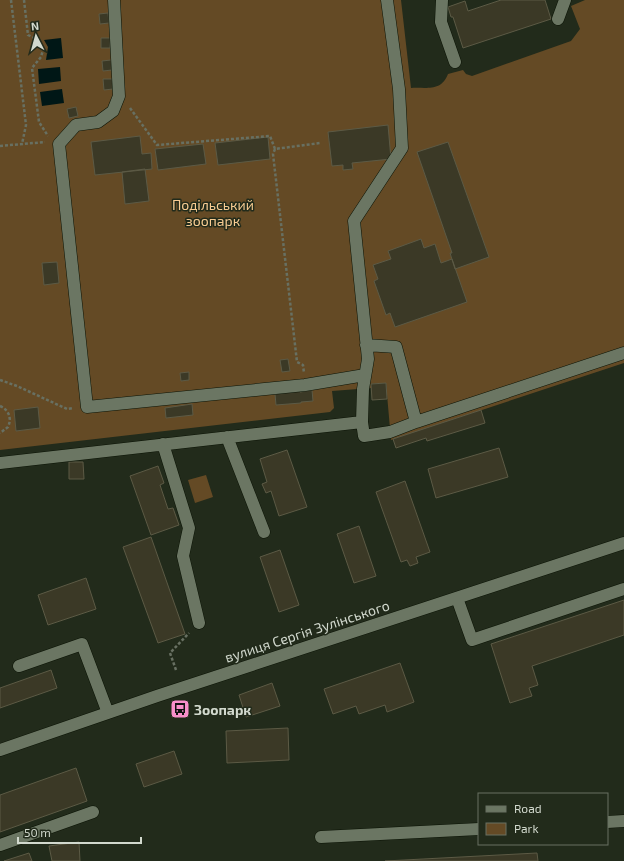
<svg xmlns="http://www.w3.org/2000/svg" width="624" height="861" viewBox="0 0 624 861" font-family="'Exo 2',sans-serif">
  <rect width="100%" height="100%" fill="#222b1b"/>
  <!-- green -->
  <path fill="#644a25" d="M0 0H401L411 88C427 87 441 92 448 74L463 70 466 74 472 76 571 41 580 29 571 6 585 0H624V363L391 440 386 383 371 384V388L332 391 334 408 330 412 0 450Z
    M206 475 213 497 195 503 188 480Z"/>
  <!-- water -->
  <path fill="#001716" d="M61 38 63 58 46 60 48 47 44 40Z
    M60 67 61 81 39 84 38 69Z
    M62 89 64 103 42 106 40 92Z"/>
  <!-- building -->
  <path fill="#3b3926" stroke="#5c5a45" d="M501 0H545L551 19 463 48 453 17H451L448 7 465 1 468 11Z
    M108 13 109 23 100 24 99 14Z
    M101 38H110V48H101Z
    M111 60 112 70 103 71 102 61Z
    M103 79H112L113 89 104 90Z
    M76 107 78 116 69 118 67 109Z
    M388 125 391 159 352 163 353 169 343 170V165L332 166 328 132Z
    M140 136 142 154 151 153 152 169 95 175 91 142Z
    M268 137 270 159 218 165 215 143Z
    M448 142 489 257 455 269 450 253H452L417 152Z
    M203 144 206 164 158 170 155 149Z
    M145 169 149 201 125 204 122 172Z
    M421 239 424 248 435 244 441 263 452 259 467 302 395 327 390 313 386 315 374 281 378 279 373 265 391 259 388 251Z
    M57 262 59 283 44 285 42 263Z
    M288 359 290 371 282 372 280 360Z
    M189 372V380L181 381 180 373Z
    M386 383 387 399 372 400 371 384Z
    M299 390 300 392 312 390 313 401 301 402V403L276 405 275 394Z
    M192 404 193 415 166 418 165 408Z
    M38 407 40 428 16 431 14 410Z
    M481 410 485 423 427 441 426 438 396 448 393 439Z
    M499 448 508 477 436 498 428 469Z
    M287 450 307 507 279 516 271 491 266 493 262 484 267 482 260 459Z
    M69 462H83L84 479H69Z
    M158 466 164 483 160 485 168 509 173 508 179 525 151 535 130 476Z
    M405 481 430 552 416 557 418 563 410 566 407 560 401 562 376 492Z
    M359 526 376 576 354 583 337 534Z
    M151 537 185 634 158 643 123 547Z
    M280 550 299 605 279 612 260 557Z
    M86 578 96 609 48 625 38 595Z
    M624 600V635L532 666 538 685 529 688 532 696 510 703 491 644Z
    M400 663 414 702 387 712 385 705 359 714 356 706 333 714 324 689Z
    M51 670 57 688 0 708V688Z
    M272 683 280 706 246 717 239 695Z
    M288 728 289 760 227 763 226 731Z
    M174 751 182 774 144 787 136 764Z
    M76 768 87 801 0 832V795Z
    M79 842 80 861H52L49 846Z
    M29 853 32 861H4Z
    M537 853 538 861H385Z"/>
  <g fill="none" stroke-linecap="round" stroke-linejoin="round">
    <defs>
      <path id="minor" d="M114 0 119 96 113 111 98 122 76 125 59 144 87 407 305 385 365 375
        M387 0 399 89 402 148 354 221 368 359 363 389 362 422 364 436 390 432 416 422
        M442 0 441 22 455 62
        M558 19 565 0
        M366 345 396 347 416 422 624 353
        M227 437 264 532
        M163 444 189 528 183 556 199 623
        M0 463 362 422
        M457 598 472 640 624 589
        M19 666 82 644 108 713
        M0 750 157 696 624 543
        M607 822 624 821
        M321 837 479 829
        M0 845 93 812"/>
    </defs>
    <!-- minor casing -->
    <use href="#minor" stroke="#0b1305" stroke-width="13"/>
    <!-- path -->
    <path stroke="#687062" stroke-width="2.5" stroke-dasharray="3 2" stroke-linecap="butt" d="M11 0 26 125 22 144
      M24 0 28 35 38 40 43 50 41 57 32 68 39 122 48 136
      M130 108 157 145 270 136 275 149 320 143
      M0 146 45 142
      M275 149 273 154 297 362 303 365 304 373
      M0 380 17 386 67 409 73 408
      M0 406C9 410 12 418 8 427L0 433
      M176 670 170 653 189 633"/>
    <!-- minor -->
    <use href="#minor" stroke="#6b7663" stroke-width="12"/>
  </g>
  <!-- icons -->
  <defs>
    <symbol id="bus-square" viewBox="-11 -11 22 22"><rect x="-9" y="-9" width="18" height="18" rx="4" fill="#f98fca" stroke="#222b1b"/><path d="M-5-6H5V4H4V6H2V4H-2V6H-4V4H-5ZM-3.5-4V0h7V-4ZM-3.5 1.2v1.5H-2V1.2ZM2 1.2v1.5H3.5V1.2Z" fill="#111"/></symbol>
  </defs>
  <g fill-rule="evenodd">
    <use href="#bus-square" x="169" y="698" width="22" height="22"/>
  </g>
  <g text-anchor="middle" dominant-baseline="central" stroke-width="3" stroke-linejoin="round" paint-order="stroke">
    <!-- park labels -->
    <g font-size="14" fill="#f8cc92" stroke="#222b1b">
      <text x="213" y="204">Подільський<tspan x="213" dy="16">зоопарк</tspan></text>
    </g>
    <!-- street labels -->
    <g font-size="14" fill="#d2d9ce" stroke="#222b1b">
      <text transform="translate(307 631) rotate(-18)">вулиця Сергія Зулінського</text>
    </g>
    <!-- poi labels -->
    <g font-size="14" font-weight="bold" fill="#d2d9ce" stroke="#222b1b" text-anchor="start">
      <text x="194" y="709">Зоопарк</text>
    </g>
  </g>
  <!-- legend -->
  <rect x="478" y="793" width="130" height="52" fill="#222b1b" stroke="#687163"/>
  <rect x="486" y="806" width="20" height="6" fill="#6b7663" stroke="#687163"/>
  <text x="514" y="813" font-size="12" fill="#d2d9ce">Road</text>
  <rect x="486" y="823" width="20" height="12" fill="#644a25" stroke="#687163"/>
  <text x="514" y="833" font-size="12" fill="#d2d9ce">Park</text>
  <!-- north arrow -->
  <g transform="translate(36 36) rotate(354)" stroke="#222b1b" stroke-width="3" paint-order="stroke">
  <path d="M0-3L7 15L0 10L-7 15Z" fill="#d2d9ce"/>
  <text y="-6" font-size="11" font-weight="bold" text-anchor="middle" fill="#d2d9ce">N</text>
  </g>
  <!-- scale -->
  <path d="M18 837v6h123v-6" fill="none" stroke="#d2d9ce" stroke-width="2"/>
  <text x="24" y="837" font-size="12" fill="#d2d9ce" stroke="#222b1b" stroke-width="3" paint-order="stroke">50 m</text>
</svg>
